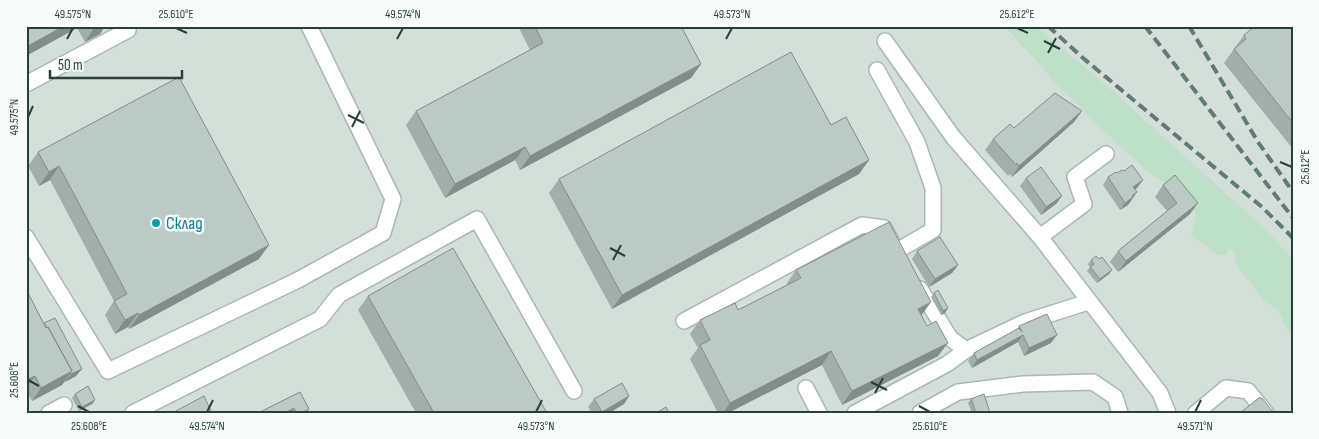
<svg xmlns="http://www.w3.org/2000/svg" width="1319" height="439" viewBox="0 0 1319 439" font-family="'Sofia Sans Condensed',sans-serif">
  <rect width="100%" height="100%" fill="#e6efeb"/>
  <!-- built -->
  <path fill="#d4dfda" d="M26 26H1293V413H26Z"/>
  <!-- green -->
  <path fill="#bfe0c8" d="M1001 26H1036L1107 86 1261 225 1293 259V334L1286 328 1279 312 1263 299 1237 266 1235 263 1236 255 1233 250 1229 249 1225 255H1218L1191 235 1196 213 1177 190 1148 172 1093 121 1075 101 1057 85 1028 51 1019 44 1013 35Z"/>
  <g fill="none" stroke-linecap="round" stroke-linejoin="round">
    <defs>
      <path id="minor" d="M885 41 953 137 1040 237 1160 393 1168 413
        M877 70 917 142 933 188V230L897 251
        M26 84 128 30V26
        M26 237 108 371 298 280 383 233 393 199 309 26
        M1040 237 1084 204 1075 177 1106 154
        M920 289 950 338 966 350 1025 322 1088 302
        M684 321 862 225 884 228 891 241
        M806 388 819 413
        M49 413 64 405
        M133 413 320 319 339 295 477 219 574 391
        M855 413 947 364 966 350
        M920 413 958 392 1023 384 1093 382 1115 397 1120 413
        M1196 413 1226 388 1248 391 1266 413"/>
    </defs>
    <!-- minor casing -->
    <use href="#minor" stroke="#a8b8b2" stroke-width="18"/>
    <!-- minor -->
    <use href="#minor" stroke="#fff" stroke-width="15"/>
    <!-- rail -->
    <path stroke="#5f7d75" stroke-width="4" stroke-dasharray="10 5" stroke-linecap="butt" d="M1048 26 1083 58 1262 207 1293 238
      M1145 26 1293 218
      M1189 26 1258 142 1293 192"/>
  </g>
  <!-- wall -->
  <path fill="#a1aea9" d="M26 26H105L100 34 85 42 77 28 26 56Z
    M518 26H681L701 64 691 78 520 170 515 160 445 198 406 125 416 111 530 50Z
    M1293 26V149L1224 63 1244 35Z
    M1082 111 1074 122 1012 177 1010 174 1008 176 985 150 993 139 1014 128Z
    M831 125 869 160 859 174 612 309 549 193 559 179Z
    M38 152 259 259 129 329 128 327 115 334 105 315 114 301 50 180 39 186 28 166Z
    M1108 177 1137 188 1135 189 1137 192 1128 205 1120 210 1103 185Z
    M1026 178 1062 196 1056 204 1041 215 1020 186Z
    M1163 185 1190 214 1118 272 1110 262 1118 251 1167 211 1155 197Z
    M917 251 958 265 952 273 929 287 912 259Z
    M1099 259 1112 270 1109 274 1097 283 1087 271 1090 267 1088 264 1091 260Z
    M796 270 922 316 938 356 842 405 822 365 728 413H718L690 359 698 348 690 334 700 320 738 310 787 285V283Z
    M26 289 44 324 76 376 65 382V381L62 385 32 401 26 391Z
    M934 293 945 313 941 315 931 297Z
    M368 296 547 413H416L358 310Z
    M1019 326 1051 343 1024 356 1018 342 972 368 968 361 974 353 1017 329Z
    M300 392 309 409 306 413H258Z
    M75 394 95 400 92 404 79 411 72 398Z
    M629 396 624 404 609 413H592L588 407 594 399Z
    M971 399 990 413H972L968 403Z"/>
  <!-- shaded-wall -->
  <path fill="#838d89" d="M64 26H78L77 28 26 56V47Z
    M97 26H105L100 34 85 42 94 28Z
    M701 64 691 78 520 170 530 156Z
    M1082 111 1074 122 1012 177 1019 166Z
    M525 147 515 160 445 198 455 184Z
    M869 160 859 174 612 309 622 295Z
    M59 166 50 180 39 186 49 172Z
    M1143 180 1137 188 1128 194 1133 187Z
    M1137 192 1128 205 1120 210 1125 203 1132 196Z
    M1062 196 1056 204 1041 215 1046 207Z
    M1198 203 1190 214 1118 272 1126 261Z
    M269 245 259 259 129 329 139 315Z
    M958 265 952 273 929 287 935 279Z
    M1112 270 1109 274 1097 283 1100 279Z
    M931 302 921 316 918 309Z
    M948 308 945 313 941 315 943 311Z
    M138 313 128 327 115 334 125 320Z
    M1023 335 1018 342 972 368 977 360Z
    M1057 335 1051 343 1024 356 1029 348Z
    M948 343 938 356 842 405 852 391Z
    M831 351 822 365 728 413H723L730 403Z
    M82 369 76 376 65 382 71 374Z
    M72 371 62 385 32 401 41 388Z
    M35 376 26 388V380Z
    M629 396 624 404 609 413H601Z
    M95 400 92 404 79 411 82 407Z
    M294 408 291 413H285Z"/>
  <!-- building -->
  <path fill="#bbcac4" stroke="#838d89" d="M26 26H64L26 47Z
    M535 26H681L701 64 530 156 525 147 455 184 416 111 543 43Z
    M1255 26H1293V123L1234 49 1246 39 1244 35Z
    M791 52 831 125 846 117 869 160 622 295 559 179Z
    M179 77 269 245 139 315 138 313 125 320 114 301 127 294 59 166 49 172 38 152Z
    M1055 93 1082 111 1019 166 1017 163 1016 165 993 139 1010 124 1014 128Z
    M1132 165 1143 180 1133 187 1137 192 1132 196 1133 197 1125 203 1108 177 1116 172 1117 173 1122 170 1124 171Z
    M1041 167 1062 196 1046 207 1026 178Z
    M1175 175 1198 203 1126 261 1118 251 1177 203 1163 185Z
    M889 222 931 302 918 309 927 326 936 321 948 343 852 391 831 351 730 403 700 345 710 340 700 320 735 303 738 310 801 278 796 270Z
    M940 237 958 265 935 279 917 251Z
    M453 248 547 413H434L368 296Z
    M1096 256 1099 259 1102 257 1112 270 1100 279 1090 267 1094 264 1091 260Z
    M26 289 46 328 48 327 72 371 41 388 35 376 26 380Z
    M938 290 948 308 943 311 934 293Z
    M1047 314 1057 335 1029 348 1023 335 977 360 974 353 1019 328 1022 332 1019 326Z
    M55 318 82 369 71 374 70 373 72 371 48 327 47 328 44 323Z
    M622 383 629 396 602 412 594 399Z
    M88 386 95 400 82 407 75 394Z
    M300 392 309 409 301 413H296L294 408 285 413H258Z
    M984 394 990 413H976L971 399Z
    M204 396 212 413H172Z
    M1260 397 1261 399 1262 398 1274 413H1240Z
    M666 407 669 413H656Z"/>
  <!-- ticks -->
  <path fill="none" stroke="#24423a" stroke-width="2" d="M176 28 187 33M1017 28 1028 33M67 39 73 28M397 39 403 28M726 39 732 28M1044 41 1060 49M1048 53 1056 38M348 115 364 123M28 117 33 106M352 127 360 111M1280 162 1292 167M610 248 625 256M613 260 621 245M28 380 39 386M871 382 887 390M875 393 883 378M78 406 89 412M919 406 930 412M207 412 213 400M536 412 542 400M1195 412 1201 400"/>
  <!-- markers -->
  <circle fill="#0f9aa8" stroke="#f7fbf9" stroke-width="2" cx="156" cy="223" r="5"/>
  <g text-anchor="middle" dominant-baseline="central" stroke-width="5" stroke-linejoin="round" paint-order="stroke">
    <!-- culture labels -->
    <g font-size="18" fill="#0d838f" stroke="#f7fbf9" text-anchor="start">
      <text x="166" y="223">Склад</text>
    </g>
  </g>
  <!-- border -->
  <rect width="1319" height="439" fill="none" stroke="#f7fbf9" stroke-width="55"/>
  <!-- scale -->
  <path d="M50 70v8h132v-8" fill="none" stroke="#24423a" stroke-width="2.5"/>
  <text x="58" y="70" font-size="15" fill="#24423a" stroke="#f7fbf9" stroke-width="4" paint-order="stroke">50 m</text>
  <rect x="28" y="28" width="1264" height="384" fill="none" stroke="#24423a" stroke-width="2"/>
  <g font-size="12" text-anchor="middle" fill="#24423a">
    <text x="73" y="18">49.575°N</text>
    <text x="176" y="18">25.610°E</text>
    <text x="403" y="18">49.574°N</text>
    <text x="732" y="18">49.573°N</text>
    <text x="1017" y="18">25.612°E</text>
    <text transform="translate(14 117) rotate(-90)" y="4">49.575°N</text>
    <text transform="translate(1305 167) rotate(-90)" y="4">25.612°E</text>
    <text transform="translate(14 380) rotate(-90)" y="4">25.608°E</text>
    <text x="89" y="430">25.608°E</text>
    <text x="207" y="430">49.574°N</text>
    <text x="536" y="430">49.573°N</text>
    <text x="930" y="430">25.610°E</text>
    <text x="1195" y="430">49.571°N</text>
  </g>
</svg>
